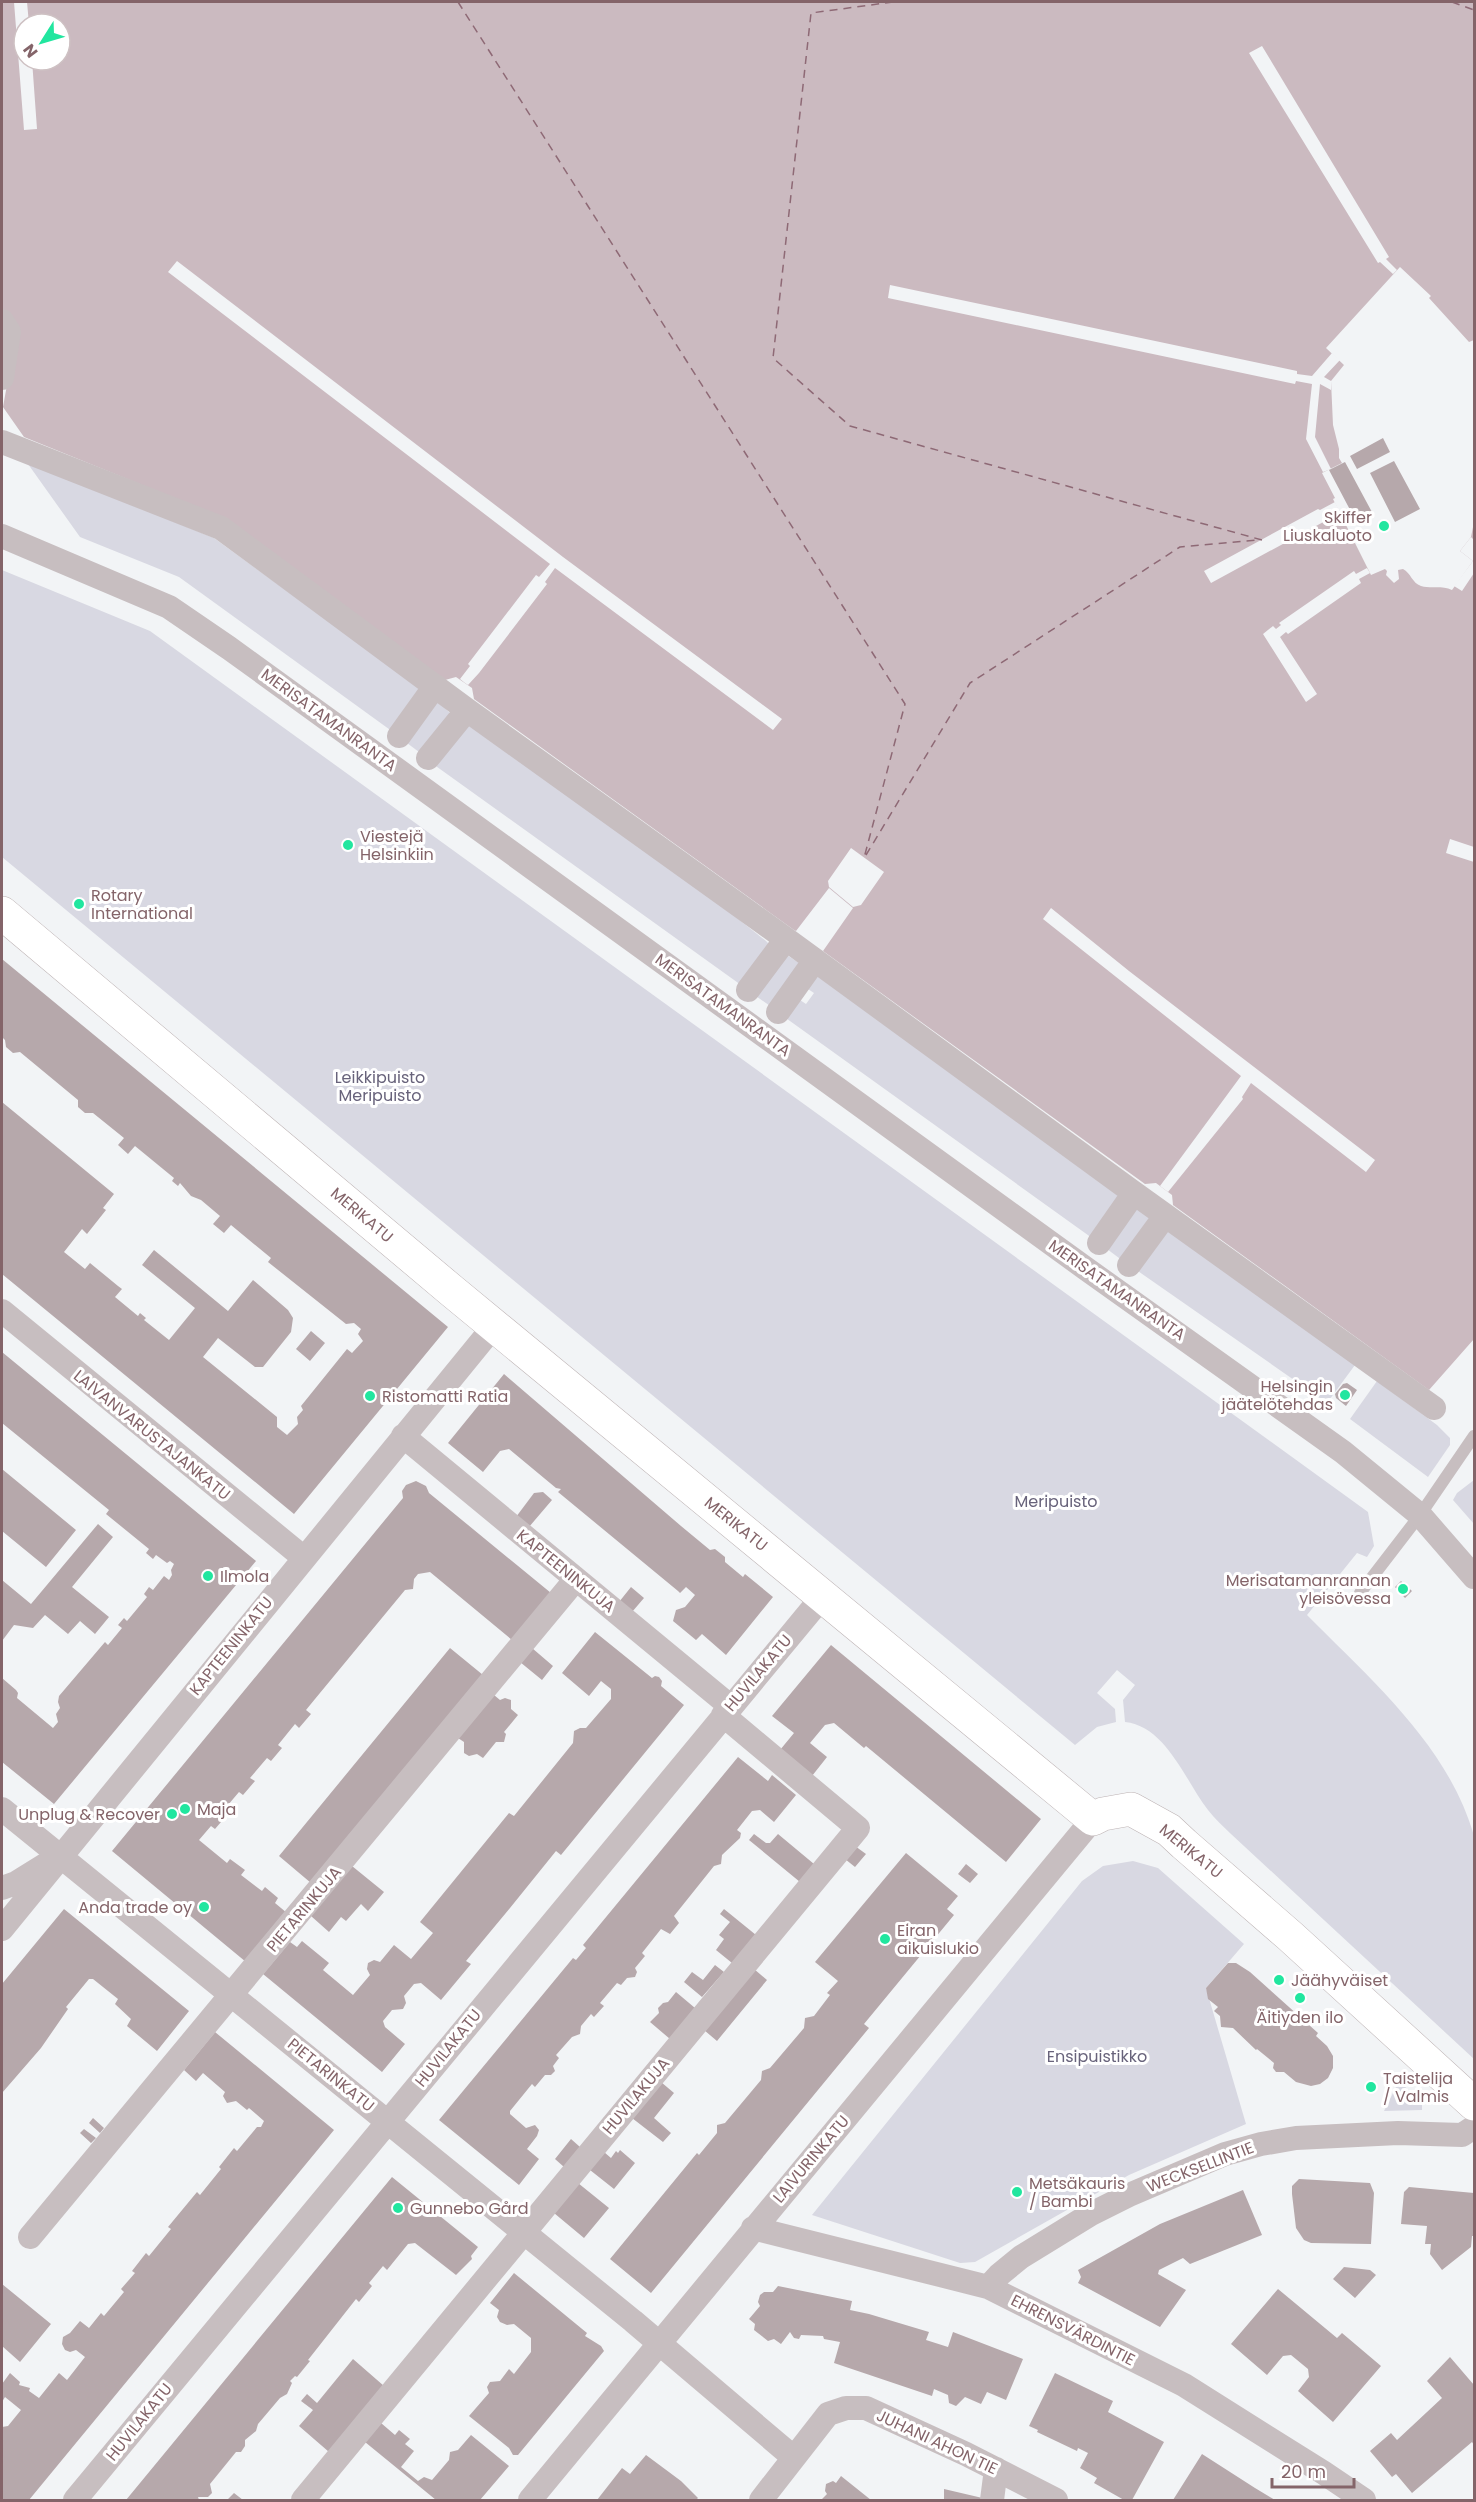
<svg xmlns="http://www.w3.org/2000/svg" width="1476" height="2502" viewBox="0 0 1476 2502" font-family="Poppins,sans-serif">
  <rect width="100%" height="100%" fill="#f2f4f6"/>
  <!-- green -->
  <path fill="#d8d8e2" d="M30 463 214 538 419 687 420 692 393 732 179 577 80 537 28 464Z
    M2 570 150 631 1368 1512 1374 1546 1367 1557 1357 1553 1307 1615C1371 1680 1448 1745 1474 1836V2059L1231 1834C1223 1826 1215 1819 1208 1810 1186 1782 1166 1726 1125 1722L1123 1700 1135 1685 1117 1670 1097 1693 1115 1709 1116 1722 1097 1727 1075 1745 2 857Z
    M436 700 450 713 423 755 403 740Z
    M466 723 727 910 766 941 769 944 741 985 433 764Z
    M787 955 799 963 773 1008 753 994Z
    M816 976 819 977 1119 1196 1092 1238 783 1016 797 998 806 1004 814 993 805 987Z
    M1136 1208 1149 1217 1150 1221 1123 1261 1103 1246Z
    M1169 1231 1355 1365 1327 1403 1135 1269 1161 1232Z
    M1377 1381 1437 1425 1450 1438V1445L1428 1477 1350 1419Z
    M1474 1480V1524L1453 1500 1457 1493Z
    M1133 1861 1158 1868 1244 1944 1206 1988 1246 2124 1129 2175 975 2262 960 2263 812 2215 1082 1881 1103 1866Z
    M1399 2081 1422 2103V2110L1384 2111Z"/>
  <!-- water -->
  <path fill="#cbbac0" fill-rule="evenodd" d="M2 2H1474V340L1469 342 1429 298 1431 296 1400 267 1326 348 1344 365 1331 381 1333 425 1339 449V458L1342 463 1322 473 1335 498 1333 499 1371 575 1385 569 1387 571 1386 575 1394 583 1399 579 1398 570 1403 569C1411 573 1412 583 1421 586 1431 589 1442 585 1452 590L1473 561 1460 551 1471 537 1474 522V1339L1429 1390 1173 1205 1172 1195 1156 1183 1145 1184 823 951 853 908 829 888 796 931 794 930 474 699 472 688 456 677 445 680 226 519 24 437 3 407 12 357 2 312ZM24 24H60V60H24Z"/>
  <!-- pier -->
  <path fill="#f2f4f6" d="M14 2H27L29 24H24V60H32L37 129 24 130Z
    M1262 46 1389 257 1386 259 1397 270 1393 274 1380 262 1378 263 1249 53Z
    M177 261 563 557 782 719 773 730 555 568 545 582 547 584 479 673 468 685 465 683 460 679 470 666 468 664 536 575 539 577 550 564 168 272Z
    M890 285 1297 371V374L1312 376 1332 353 1340 360 1324 377 1331 381V390L1320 384 1315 437 1331 469 1323 472 1306 439 1312 384 1296 381 1295 384 888 298Z
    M1335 502 1339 510 1326 518 1327 520 1211 583 1204 571 1318 509 1320 510Z
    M1471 537 1474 540V573L1462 591 1454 586 1473 561 1460 551Z
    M1367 568 1370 573 1359 579 1361 583 1288 634 1286 632 1280 637 1317 694 1306 702 1263 634 1273 626 1276 629 1281 625 1279 623 1354 571 1356 574Z
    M1450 839 1474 847V862L1446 853Z
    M851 848 884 872 861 905 853 907 829 887 828 881Z
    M1051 908 1129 971 1375 1160 1366 1172 1251 1083 1242 1097 1243 1099 1168 1192 1160 1186 1241 1076 1043 919Z"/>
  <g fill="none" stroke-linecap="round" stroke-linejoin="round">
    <!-- ferry -->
    <path stroke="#8e6975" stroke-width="1.5" stroke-dasharray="8 6" stroke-linecap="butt" d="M458 2 905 704 864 858
      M893 2 811 13 773 358 850 426 1262 540
      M1452 2 1474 10
      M866 855 970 683 1180 547 1258 540"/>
  </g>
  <!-- building -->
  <path fill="#b6a8ab" d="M1383 438 1390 452 1357 469 1350 456Z
    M1394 461 1420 509 1395 522 1370 473Z
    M1345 462 1373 514 1357 523 1329 470Z
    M2 959 448 1327 294 1514 2 1274V1102L114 1194 103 1208 106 1210 87 1234 82 1229 64 1252 85 1269 90 1263 118 1286 122 1289 115 1297 138 1316 140 1313 146 1318 144 1320 169 1340 195 1308 142 1265 154 1250 228 1311 253 1280 288 1310 293 1318 291 1332 263 1367H255L218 1338 203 1357 277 1417V1427L287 1435 298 1424 297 1417 303 1410 301 1406 347 1349 352 1353 363 1341 358 1334 361 1329 354 1323 346 1324 268 1262 271 1258 231 1225 224 1233 213 1224 220 1216 201 1200 191 1196 180 1183 178 1186 172 1181 174 1178 135 1146 128 1154 118 1145 124 1138 93 1113H85L78 1107V1100L20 1052 13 1053 6 1047 5 1040 2 1037Z
    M311 1331 325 1343 310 1361 296 1349Z
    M2 1352 256 1561 54 1804 2 1762V1678L16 1690 18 1693 17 1698 53 1728 58 1722 56 1714 60 1708 58 1702 59 1696 105 1642 108 1645 122 1628 118 1625 124 1618 127 1621 147 1597 144 1594 149 1587 153 1590 164 1576 169 1580 172 1575 171 1570 174 1564 170 1561 167 1563 156 1555 153 1559 146 1553 149 1549 106 1514 109 1510 2 1423Z
    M504 1374 681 1526 710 1550 715 1549 725 1557V1562L743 1577 745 1574 773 1597 726 1655 702 1634 696 1640 673 1621 676 1610 685 1607 695 1595 686 1587 680 1593 678 1591 558 1492 561 1489 556 1488 509 1449 500 1451 483 1472 448 1443Z
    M1347 1383 1357 1390 1346 1406 1336 1398 1335 1394 1343 1384Z
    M2 1469 76 1530 46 1567 2 1531Z
    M416 1481 426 1486 429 1493 551 1593 512 1640 430 1572 418 1574 414 1579 413 1589 405 1590 315 1699 306 1710 311 1714 299 1728 295 1724 278 1745 282 1748 271 1761 267 1758 250 1778 255 1781 243 1795 239 1792 222 1812 227 1815 215 1829 211 1826 199 1840 227 1863 230 1859 245 1870 241 1875 262 1891 265 1887 278 1898 275 1903 287 1913 246 1962 112 1851 403 1498 402 1491 406 1485Z
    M543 1492 552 1500 529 1527 516 1517 534 1493Z
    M98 1524 113 1537 72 1587 109 1617 95 1634 80 1621 68 1634 45 1615 33 1628 14 1625 2 1641V1580L31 1604Z
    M1401 1581 1412 1591 1405 1598 1395 1587Z
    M631 1587 644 1598 632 1612 619 1602Z
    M595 1632 652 1678 655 1676 659 1677 662 1681 661 1686 684 1705 561 1855 556 1851 510 1908 466 1961 471 1964 441 2000 421 1983 414 1984 404 1996 406 2003 403 2009 392 2010 383 2021 385 2027 405 2044 382 2072 263 1974 290 1942 297 1947 302 1941 329 1963 323 1970 353 1995 370 1975 367 1969 368 1963 374 1960 380 1962 394 1945 411 1959 433 1933 420 1922 509 1813 514 1816 573 1743 574 1731 580 1728H586L611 1699V1689L601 1681 589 1696 562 1673Z
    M831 1645 1041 1819 1006 1862 866 1746 864 1748 834 1723 825 1725 810 1743 827 1757 812 1776 780 1750 794 1733 772 1716Z
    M450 1648 483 1675 311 1883 279 1856Z
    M532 1648 553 1666 542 1680 520 1662Z
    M494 1695 500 1700 505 1698 511 1700V1709L518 1715 504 1732 506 1734 504 1742H496L483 1758 477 1754 469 1756 464 1753V1742L458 1738Z
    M738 1757 768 1781 772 1775 796 1795 774 1822 760 1810 752 1811 737 1830 741 1833 740 1838 722 1855 721 1864 714 1866 674 1916 679 1923 670 1934 661 1929 642 1953 645 1956 635 1968 637 1972 635 1977 627 1978 621 1985 617 1983 600 2003 604 2006 594 2017 591 2014 581 2026 580 2034 572 2037 556 2055 559 2058 553 2066 555 2071 551 2075H545L535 2087 532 2084 510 2111V2114L526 2128 535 2125 539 2130 537 2136 527 2149 539 2159 519 2185 439 2120 573 1958 576 1960 586 1948 583 1945Z
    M754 1834 766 1843H770L778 1834 814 1864 800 1882 749 1840Z
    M855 1846 866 1854 855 1867 845 1859Z
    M906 1853 958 1896 947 1909 954 1915 864 2024 869 2028 651 2293 610 2259 697 2153 699 2155 717 2133V2125L725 2123 761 2080 762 2071 770 2068 804 2028 805 2018 814 2016 830 1995 827 1993 838 1981 815 1962Z
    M966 1864 978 1874 970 1883 958 1874Z
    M352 1866 384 1892 368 1911 361 1904 346 1921 341 1917 329 1932 311 1916Z
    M64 1909 189 2011 157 2051 127 2026 131 2019 115 2004 118 1999 93 1979H89L66 2007 68 2009 41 2048 2 2093V1984Z
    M724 1909 756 1935 732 1963 716 1950 724 1939 719 1935 730 1922 720 1914Z
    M1228 1963H1236L1250 1972 1318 2033 1316 2036 1327 2046 1333 2056V2068L1328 2078 1320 2084 1311 2086 1296 2082 1284 2072H1276L1273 2068 1274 2063 1257 2049 1256 2050 1233 2028 1221 2027 1220 2016 1214 2011 1218 2007 1208 1999 1206 1988Z
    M715 1965 724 1972 702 1997 684 1982 692 1972 703 1980Z
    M754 1969 767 1980 717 2041 704 2030Z
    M676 1992 695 2008 670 2039 650 2022 659 2013 658 2008 663 2003 668 2002Z
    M215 2032 334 2130 29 2500H2V2427L8 2426 21 2410 5 2397 2 2402V2384L10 2373 20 2382 19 2385 30 2388 29 2391 39 2398 59 2373 67 2380 85 2357 76 2350 70 2352 65 2350 62 2344 63 2337 70 2333 80 2321 89 2328 101 2313 104 2316 124 2292 121 2289 135 2273 132 2271 146 2253 149 2256 171 2229 168 2227 197 2192 200 2195 221 2169 219 2167 234 2148 237 2151 257 2127H261L264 2121 249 2108 247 2110 236 2101 227 2103 223 2096 225 2092 203 2073 196 2081 184 2070Z
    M661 2082 674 2093 654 2118 671 2133 663 2142 632 2118Z
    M93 2118 104 2128 100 2133 89 2123Z
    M84 2129 96 2138 91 2143 80 2133Z
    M571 2139 580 2147 564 2167 555 2159Z
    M620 2150 635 2163 614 2189 590 2170 604 2152 611 2158 616 2151 618 2153Z
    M392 2177 478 2247 471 2256 472 2259 456 2275 415 2243 408 2244 387 2270 383 2266 369 2283 372 2286 359 2302 356 2299 308 2360 310 2361 297 2377 295 2376 290 2381 292 2383 287 2394 280 2398 258 2424 256 2431 245 2440V2446L241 2452H236L210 2484 212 2493 208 2497H198L199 2500H126Z
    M1299 2179 1370 2183 1374 2193 1371 2244 1311 2243 1304 2240 1296 2228 1292 2194V2186Z
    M578 2183 609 2208 584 2238 554 2213Z
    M1409 2187 1474 2193V2236H1472L1471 2247 1442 2270 1430 2254 1431 2244H1425L1427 2226 1401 2224 1404 2192Z
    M1243 2190 1262 2235 1190 2264 1183 2258 1159 2270 1158 2274 1186 2290 1160 2327 1078 2283 1081 2277 1078 2270 1160 2224Z
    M1344 2267 1370 2270 1376 2275 1355 2298 1333 2279Z
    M514 2273 587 2333 585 2336 601 2346 604 2351 518 2455H513L509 2448 469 2416 489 2393 487 2387 490 2382 500 2381 509 2369 514 2374 531 2352V2338L514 2324 507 2325 500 2322 497 2317 499 2310 490 2303Z
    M2 2284 51 2324 20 2362 2 2346Z
    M778 2286 852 2301 850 2310 869 2314 929 2332 926 2340 948 2347 953 2332 1023 2359 1006 2400 987 2392 981 2404 965 2397 956 2406 949 2403 948 2395 934 2389 932 2396 834 2363 840 2342 824 2339 823 2336 801 2335 799 2339 794 2338 790 2332 781 2344 774 2339 768 2341 754 2330 755 2324 749 2319 760 2306 758 2302 760 2295 764 2292H773Z
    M1278 2289 1337 2338 1342 2333 1381 2366 1333 2422 1298 2391 1309 2377 1308 2369 1291 2355 1283 2356 1267 2375 1231 2344Z
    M1450 2357 1474 2385V2445L1472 2442 1412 2493 1396 2474 1392 2477 1370 2451 1391 2433 1397 2440 1442 2398 1427 2381Z
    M353 2359 384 2386 329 2452 299 2426 313 2410 301 2401 307 2394 317 2403Z
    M1055 2373 1113 2401 1108 2412 1164 2442 1132 2500H1124L1094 2483 1097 2478 1080 2468 1088 2453 1078 2448 1077 2451 1037 2432 1038 2430 1029 2426Z
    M381 2423 395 2435 399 2430 410 2439 405 2444 414 2451 401 2467 418 2481 424 2477 432 2480 449 2460 450 2452 458 2450 471 2435 509 2466 480 2500H436L365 2442Z
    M1202 2454 1255 2488 1275 2500H1173Z
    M646 2455 681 2481 698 2498 696 2500H597L622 2468 630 2474Z
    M841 2476 871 2500H821L827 2494 825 2491 826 2484 833 2481 836 2483Z
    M944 2489 991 2500H944Z
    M234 2493 243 2500H227Z"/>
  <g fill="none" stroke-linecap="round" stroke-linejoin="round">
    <defs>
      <path id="secondary" d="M2 913 452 1291 1093 1819 1103 1814 1131 1809 1169 1830 1184 1844 1290 1936 1474 2104"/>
    </defs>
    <!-- secondary casing -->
    <use href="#secondary" stroke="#bdb3b4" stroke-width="34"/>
    <!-- lane -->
    <path stroke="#c7bec0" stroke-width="12" d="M1360 1593 1420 1515 1474 1436"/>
    <!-- street -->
    <path stroke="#c7bec0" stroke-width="24" d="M2 321 9 332 2 378
      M2 442 221 528 467 710 786 939 1134 1193 1434 1408
      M2 536 169 607 229 648 1085 1268 1343 1452 1420 1515 1474 1577
      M399 736 435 686
      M428 758 467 710
      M748 990 786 939
      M778 1012 815 960
      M1099 1243 1134 1193
      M1129 1265 1165 1216
      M2 1311 304 1558
      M403 1436 730 1706
      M2 1809 633 2321 793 2457
      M2 1888 16 1883 45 1865
      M2 1929 494 1326
      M753 2228 988 2287 1184 2385 1324 2473 1364 2500
      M30 2237 576 1579
      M988 2287 999 2275 1021 2257 1091 2214 1129 2195 1225 2154 1261 2144 1296 2138 1398 2133 1462 2135 1474 2127
      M75 2500 823 1596
      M303 2500 858 1828 723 1715
      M530 2500 1093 1819
      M761 2500 828 2414 846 2408H866L966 2454 1056 2500
      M992 2500 996 2469"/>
    <!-- secondary -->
    <use href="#secondary" stroke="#fff" stroke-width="33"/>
  </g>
  <!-- markers -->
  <g fill="#21e69f" stroke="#fff" stroke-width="2">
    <circle cx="1384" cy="526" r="6"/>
    <circle cx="348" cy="845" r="6"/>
    <circle cx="79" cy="904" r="6"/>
    <circle cx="1345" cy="1395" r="6"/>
    <circle cx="370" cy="1396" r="6"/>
    <circle cx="208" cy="1576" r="6"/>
    <circle cx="1403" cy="1589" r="6"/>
    <circle cx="185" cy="1809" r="6"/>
    <circle cx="172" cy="1814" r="6"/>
    <circle cx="204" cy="1907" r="6"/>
    <circle cx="885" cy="1939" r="6"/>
    <circle cx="1279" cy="1980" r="6"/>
    <circle cx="1300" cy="1998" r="6"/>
    <circle cx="1371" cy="2087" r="6"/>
    <circle cx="1017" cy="2192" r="6"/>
    <circle cx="398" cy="2208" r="6"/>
  </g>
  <g text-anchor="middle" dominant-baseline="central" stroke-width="6" stroke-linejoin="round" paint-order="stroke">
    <!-- poi labels -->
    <g font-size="16" fill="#846469" stroke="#fff" text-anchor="start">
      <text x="1372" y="517" text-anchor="end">Skiffer<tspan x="1372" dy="18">Liuskaluoto</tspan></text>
      <text x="360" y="836">Viestejä<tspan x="360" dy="18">Helsinkiin</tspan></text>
      <text x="91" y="895">Rotary<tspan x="91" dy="18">International</tspan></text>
      <text x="1333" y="1386" text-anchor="end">Helsingin<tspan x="1333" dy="18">jäätelötehdas</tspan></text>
      <text x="382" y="1396">Ristomatti Ratia</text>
      <text x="220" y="1576">Ilmola</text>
      <text x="1391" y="1580" text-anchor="end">Merisatamanrannan<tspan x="1391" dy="18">yleisövessa</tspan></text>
      <text x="197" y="1809">Maja</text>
      <text x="160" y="1814" text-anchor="end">Unplug &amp; Recover</text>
      <text x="192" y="1907" text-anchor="end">Anda trade oy</text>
      <text x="897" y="1930">Eiran<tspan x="897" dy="18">aikuislukio</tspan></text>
      <text x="1291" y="1980">Jäähyväiset</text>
      <text x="1300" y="2017" text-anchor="middle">Äitiyden ilo</text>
      <text x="1383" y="2078">Taistelija<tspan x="1383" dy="18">/ Valmis</tspan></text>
      <text x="1029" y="2183">Metsäkauris<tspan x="1029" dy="18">/ Bambi</tspan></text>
      <text x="410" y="2208">Gunnebo Gård</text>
    </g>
    <!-- street labels -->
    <g font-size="16" fill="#846469" stroke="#fff">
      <text transform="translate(329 720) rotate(36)">MERISATAMANRANTA</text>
      <text transform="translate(723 1005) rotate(36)">MERISATAMANRANTA</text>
      <text transform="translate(362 1215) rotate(40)">MERIKATU</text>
      <text transform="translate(1117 1290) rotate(35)">MERISATAMANRANTA</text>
      <text transform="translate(152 1435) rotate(39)">LAIVANVARUSTAJANKATU</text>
      <text transform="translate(736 1524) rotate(39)">MERIKATU</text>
      <text transform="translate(566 1571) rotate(39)">KAPTEENINKUJA</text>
      <text transform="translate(231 1646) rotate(-51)">KAPTEENINKATU</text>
      <text transform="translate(758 1673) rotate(-50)">HUVILAKATU</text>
      <text transform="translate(1191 1851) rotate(39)">MERIKATU</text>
      <text transform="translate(304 1909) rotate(-50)">PIETARINKUJA</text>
      <text transform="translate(448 2048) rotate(-51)">HUVILAKATU</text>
      <text transform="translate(331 2075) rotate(39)">PIETARINKATU</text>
      <text transform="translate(636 2096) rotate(-50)">HUVILAKUJA</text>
      <text transform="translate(811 2159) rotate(-50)">LAIVURINKATU</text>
      <text transform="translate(1200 2167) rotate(-21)">WECKSELLINTIE</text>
      <text transform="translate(1073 2330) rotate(27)">EHRENSVÄRDINTIE</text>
      <text transform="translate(139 2422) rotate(-51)">HUVILAKATU</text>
      <text transform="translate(937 2442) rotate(25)">JUHANI AHON TIE</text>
    </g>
    <!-- park labels -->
    <g font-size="16" fill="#68637b" stroke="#fff">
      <text x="380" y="1077">Leikkipuisto<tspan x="380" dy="18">Meripuisto</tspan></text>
      <text x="1056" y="1501">Meripuisto</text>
      <text x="1097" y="2056">Ensipuistikko</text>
    </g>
  </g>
  <!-- border -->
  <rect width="1476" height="2502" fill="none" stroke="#846469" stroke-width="6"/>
  <!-- north arrow -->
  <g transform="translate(42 42) rotate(233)"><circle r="28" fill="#ffffff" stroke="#cec1c3" stroke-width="1.5"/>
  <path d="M0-4.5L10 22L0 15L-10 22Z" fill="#21e69f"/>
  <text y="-9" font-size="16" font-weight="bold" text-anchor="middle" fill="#846469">N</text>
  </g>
  <!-- scale -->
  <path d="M1272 2478v9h82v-9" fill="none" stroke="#846469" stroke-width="3"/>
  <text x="1281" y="2478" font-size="18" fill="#846469" stroke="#ffffff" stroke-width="4.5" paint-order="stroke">20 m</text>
</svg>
